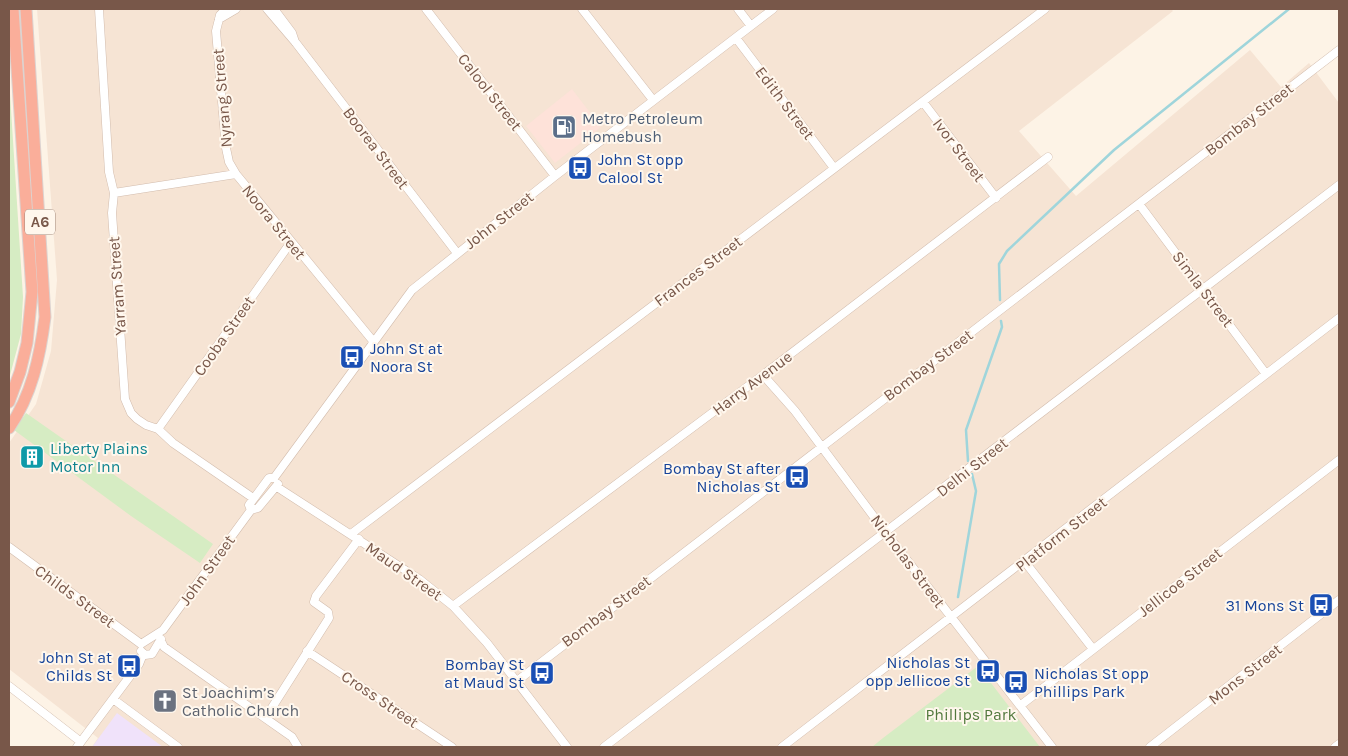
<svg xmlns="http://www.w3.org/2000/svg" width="1348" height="756" viewBox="0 0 1348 756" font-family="Karla,sans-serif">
  <rect width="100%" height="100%" fill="#fdf3e6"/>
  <!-- residential -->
  <path fill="#f6e4d4" d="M37 9H1171L1173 11 1019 131 1076 196 1250 50 1281 87 1309 63 1339 103V747H92L98 738 9 669V443L36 404 51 351 57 280Z"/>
  <!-- commercial -->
  <path fill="#fee2d9" d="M572 89 601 127 555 163 526 126Z"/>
  <!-- education -->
  <path fill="#f0e2fa" d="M117 713 163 747H92Z"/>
  <!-- green -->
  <path fill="#d6ecc3" d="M9 78 23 297 21 334 9 379Z
    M26 413 213 544 200 563 131 516 14 430Z
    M978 666 1040 747H872L883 738Z"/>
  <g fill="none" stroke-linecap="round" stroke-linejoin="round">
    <!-- stream -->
    <path stroke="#9fd5db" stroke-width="2.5" d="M1000 300 999 264 1007 251 1114 150 1289 9
      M968 461 966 430 1002 327 1001 321
      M958 597 976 491 972 474"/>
    <defs>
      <path id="minor" d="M99 9 109 172 114 193 112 213 125 399 131 413 137 419 146 425 158 429 173 443 253 498
        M226 9 220 15 216 31 226 148 229 162 236 174
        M267 9 296 43 457 253
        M274 9 292 33 295 42
        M426 9 555 176
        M582 9 653 100
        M738 9 751 26
        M219 19 236 9
        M736 38 834 168
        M923 102 996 198
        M114 193 236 174 373 341
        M1139 204 1266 374
        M763 375 795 411 886 533 1052 747
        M158 429 291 242
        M274 478 412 290 555 176 773 9
        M277 487 419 579 453 606 487 643 567 747
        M251 510 258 508 278 484
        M251 510 249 505 269 478H274
        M351 534 1045 9
        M9 547 141 644
        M1025 562 1093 649
        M453 606 763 375 1048 157
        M161 641 164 647 292 737 298 747
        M141 644 163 630 251 510
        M141 651 145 655 152 654 161 639
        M307 651 452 747
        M517 681 1339 50
        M9 686 81 742
        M113 699 178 747
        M1021 705 1339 460
        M266 717 329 618 328 612 314 602 316 596 359 539
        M77 747 139 664 143 654
        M604 747 1339 185
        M782 747 1339 318
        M1150 747 1339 600
        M1335 747 1339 744"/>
      <path id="highway" d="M9 402 20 372 27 343 32 292 13 9
        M9 428C32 395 40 356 45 317L26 9"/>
    </defs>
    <!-- minor casing -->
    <use href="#minor" stroke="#d2bcad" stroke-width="9"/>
    <!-- highway casing -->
    <use href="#highway" stroke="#dcd3d0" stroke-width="13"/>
    <!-- minor -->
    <use href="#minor" stroke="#fff" stroke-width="8"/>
    <!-- highway -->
    <use href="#highway" stroke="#faae9a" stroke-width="11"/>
  </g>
  <!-- icons -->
  <defs>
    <symbol id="fuel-square" viewBox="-11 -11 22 22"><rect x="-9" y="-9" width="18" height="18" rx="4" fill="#5c6f8a" stroke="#fff7ed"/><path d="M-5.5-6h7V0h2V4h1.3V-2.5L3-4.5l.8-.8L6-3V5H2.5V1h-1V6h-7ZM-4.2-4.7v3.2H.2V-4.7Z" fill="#fff"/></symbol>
    <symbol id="bus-square" viewBox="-11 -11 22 22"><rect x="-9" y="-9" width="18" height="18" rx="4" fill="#1a4fb4" stroke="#fff7ed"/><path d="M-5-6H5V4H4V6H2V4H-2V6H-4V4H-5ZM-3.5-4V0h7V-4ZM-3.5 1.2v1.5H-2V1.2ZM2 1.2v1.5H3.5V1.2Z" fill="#fff"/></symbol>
    <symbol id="building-square" viewBox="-11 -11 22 22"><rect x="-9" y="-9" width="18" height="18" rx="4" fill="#0f9aa8" stroke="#fff7ed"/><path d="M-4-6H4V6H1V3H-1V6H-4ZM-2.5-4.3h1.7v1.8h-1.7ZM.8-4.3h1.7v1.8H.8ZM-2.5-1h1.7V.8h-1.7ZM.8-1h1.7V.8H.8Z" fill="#fff"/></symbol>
    <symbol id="church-square" viewBox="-11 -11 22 22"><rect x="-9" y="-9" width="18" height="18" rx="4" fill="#6b7280" stroke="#fff7ed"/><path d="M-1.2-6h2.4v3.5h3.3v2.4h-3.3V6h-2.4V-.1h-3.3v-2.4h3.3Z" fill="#fff"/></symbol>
  </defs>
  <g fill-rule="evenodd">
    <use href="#fuel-square" x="550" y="113" width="28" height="28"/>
    <use href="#bus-square" x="566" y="154" width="28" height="28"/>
    <use href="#bus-square" x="338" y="343" width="28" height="28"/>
    <use href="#building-square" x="18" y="443" width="28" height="28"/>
    <use href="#bus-square" x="783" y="463" width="28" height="28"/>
    <use href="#bus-square" x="1307" y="591" width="28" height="28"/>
    <use href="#bus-square" x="115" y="652" width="28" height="28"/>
    <use href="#bus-square" x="974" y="657" width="28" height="28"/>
    <use href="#bus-square" x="528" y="659" width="28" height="28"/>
    <use href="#bus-square" x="1002" y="668" width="28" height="28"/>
    <use href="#church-square" x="151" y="687" width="28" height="28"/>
  </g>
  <g text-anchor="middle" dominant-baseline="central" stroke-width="4" stroke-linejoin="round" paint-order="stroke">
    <!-- shield labels -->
    <rect fill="#fff7ed" stroke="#a0877a" stroke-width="1" x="25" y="209.5" width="30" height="25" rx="4"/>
    <g font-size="15" font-weight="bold" fill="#785749">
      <text x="40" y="222">A6</text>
    </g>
    <!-- street labels -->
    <g font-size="16" fill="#785749" stroke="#fff7ed">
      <text transform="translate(490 92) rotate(52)">Calool Street</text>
      <text transform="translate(222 98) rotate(-95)">Nyrang Street</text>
      <text transform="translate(785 103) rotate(53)">Edith Street</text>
      <text transform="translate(1249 119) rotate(-38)">Bombay Street</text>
      <text transform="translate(376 148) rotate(53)">Boorea Street</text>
      <text transform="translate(959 150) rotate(53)">Ivor Street</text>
      <text transform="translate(499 220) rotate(-38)">John Street</text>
      <text transform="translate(274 222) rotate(51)">Noora Street</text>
      <text transform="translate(698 271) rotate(-37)">Frances Street</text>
      <text transform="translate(117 286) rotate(-94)">Yarram Street</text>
      <text transform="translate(1203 289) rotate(53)">Simla Street</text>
      <text transform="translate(224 336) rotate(-55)">Cooba Street</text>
      <text transform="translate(928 365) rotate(-37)">Bombay Street</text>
      <text transform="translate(752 383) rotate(-37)">Harry Avenue</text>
      <text transform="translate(972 467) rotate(-38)">Delhi Street</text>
      <text transform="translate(1061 534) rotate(-38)">Platform Street</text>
      <text transform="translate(908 561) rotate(53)">Nicholas Street</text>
      <text transform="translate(207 570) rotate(-54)">John Street</text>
      <text transform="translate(404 571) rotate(35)">Maud Street</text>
      <text transform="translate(1180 582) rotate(-38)">Jellicoe Street</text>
      <text transform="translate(75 596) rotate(36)">Childs Street</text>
      <text transform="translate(606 611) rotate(-37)">Bombay Street</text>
      <text transform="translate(1245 674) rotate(-38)">Mons Street</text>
      <text transform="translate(380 699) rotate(34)">Cross Street</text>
    </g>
    <!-- service labels -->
    <g font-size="16" fill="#4e5e75" stroke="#fff7ed" text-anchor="start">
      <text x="582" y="118">Metro Petroleum<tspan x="582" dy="18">Homebush</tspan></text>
    </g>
    <!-- transit labels -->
    <g font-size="16" fill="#164399" stroke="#fff7ed" text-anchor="end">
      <text x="598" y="159" text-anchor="start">John St opp<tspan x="598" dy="18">Calool St</tspan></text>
      <text x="370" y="348" text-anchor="start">John St at<tspan x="370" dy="18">Noora St</tspan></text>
      <text x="780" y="468">Bombay St after<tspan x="780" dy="18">Nicholas St</tspan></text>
      <text x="1304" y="605">31 Mons St</text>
      <text x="112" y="657">John St at<tspan x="112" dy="18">Childs St</tspan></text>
      <text x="970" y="662">Nicholas St<tspan x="970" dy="18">opp Jellicoe St</tspan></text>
      <text x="524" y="664">Bombay St<tspan x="524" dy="18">at Maud St</tspan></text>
      <text x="1034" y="673" text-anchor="start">Nicholas St opp<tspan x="1034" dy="18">Phillips Park</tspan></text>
    </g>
    <!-- culture labels -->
    <g font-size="16" fill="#0d838f" stroke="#fff7ed" text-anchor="start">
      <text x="50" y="448">Liberty Plains<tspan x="50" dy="18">Motor Inn</tspan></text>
    </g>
    <!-- worship labels -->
    <g font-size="16" fill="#5b616d" stroke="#fff7ed" text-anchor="start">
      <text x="182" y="692">St Joachim’s<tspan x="182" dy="18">Catholic Church</tspan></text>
    </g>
    <!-- park labels -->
    <g font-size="16" fill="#52793d" stroke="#fff7ed">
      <text x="971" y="714">Phillips Park</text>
    </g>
  </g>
  <!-- border -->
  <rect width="1348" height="756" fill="none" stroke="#785749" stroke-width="20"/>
</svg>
